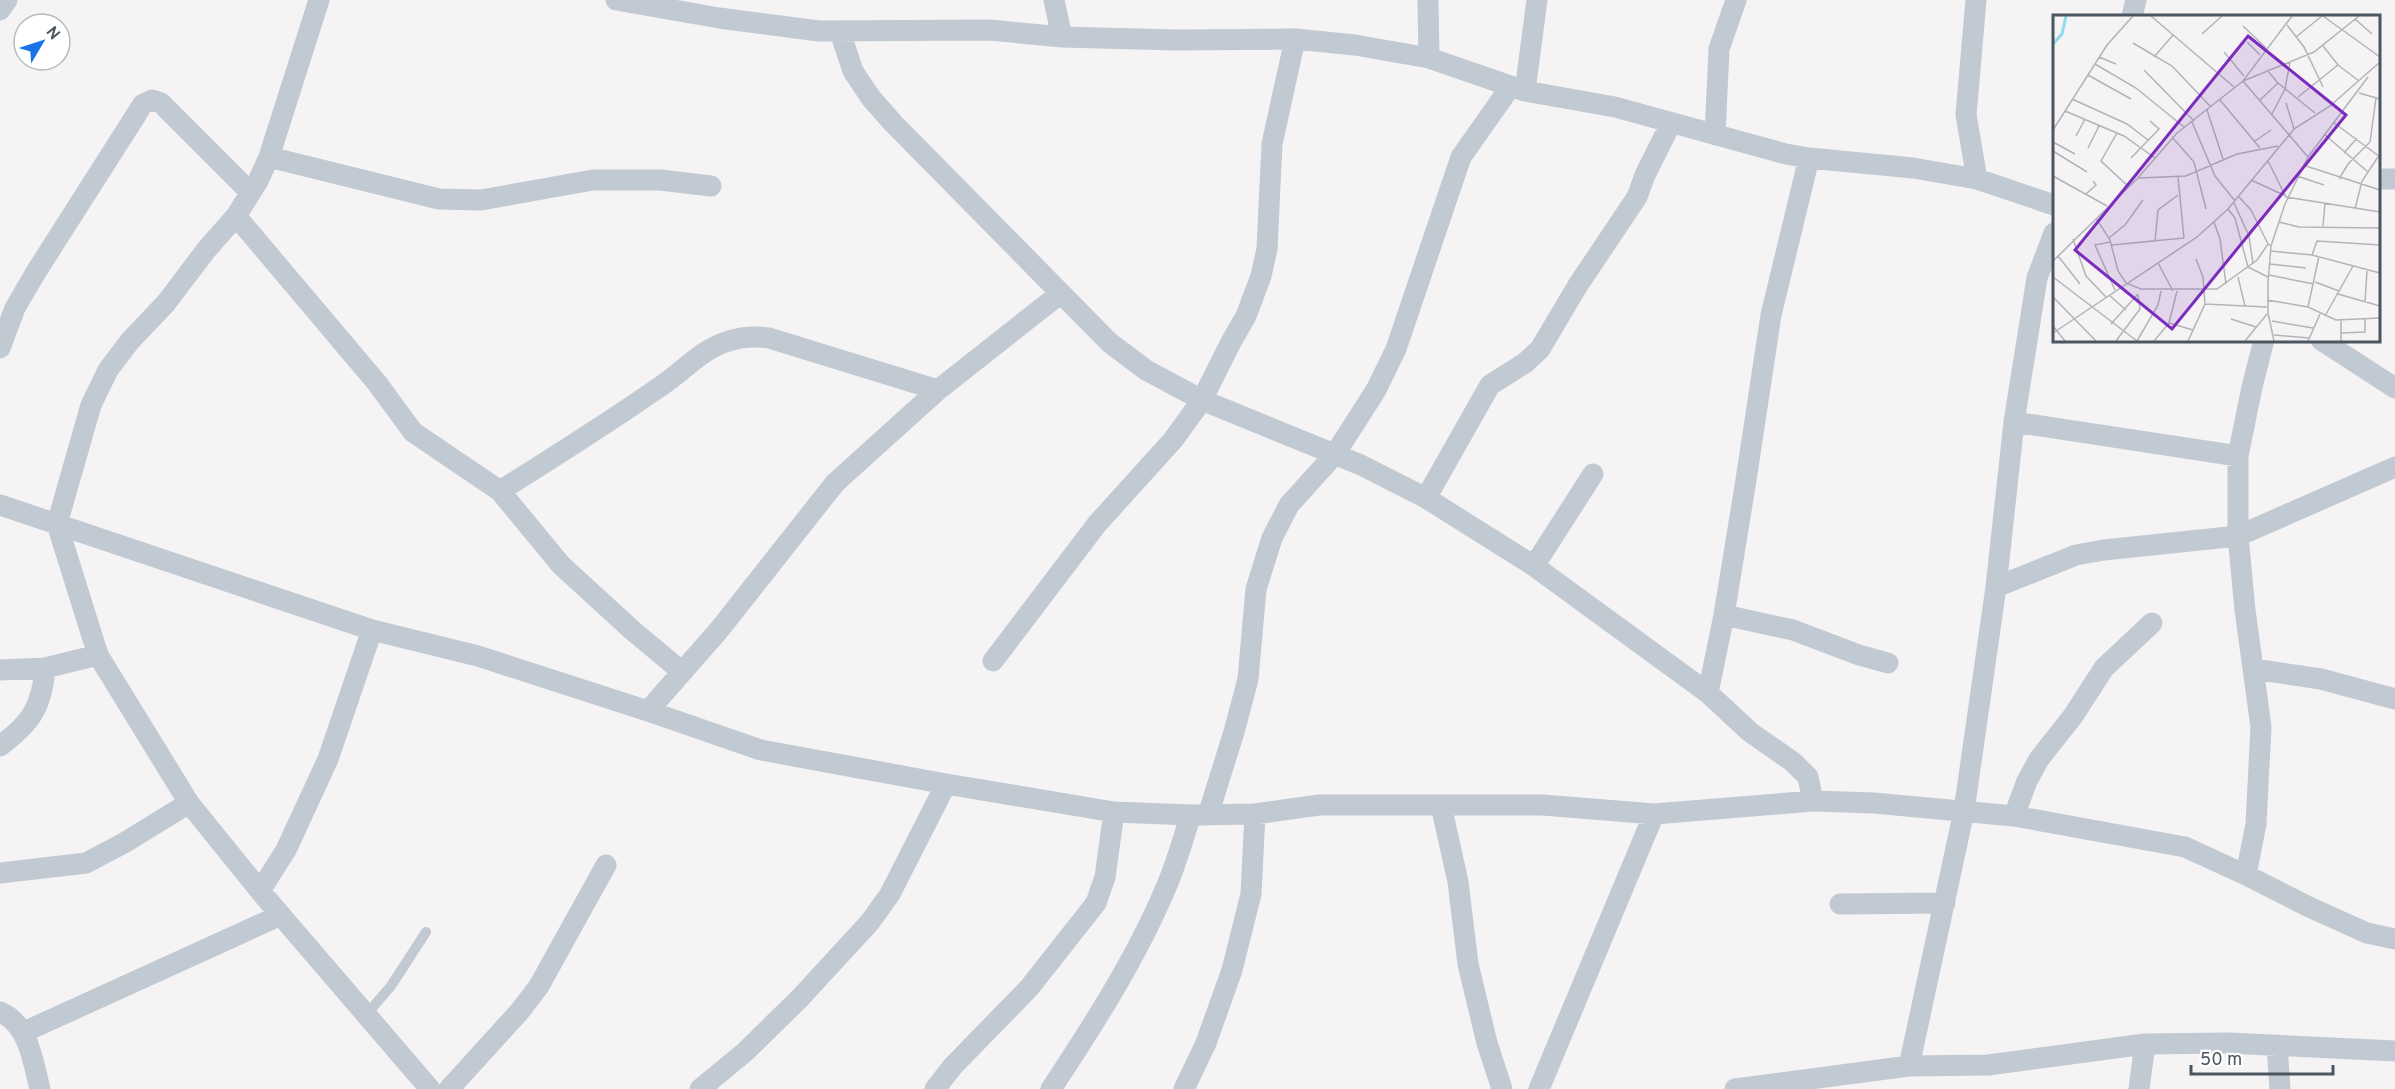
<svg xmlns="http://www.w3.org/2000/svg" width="2395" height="1089" viewBox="0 0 2395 1089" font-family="Overpass,sans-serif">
  <rect width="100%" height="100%" fill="#f5f3f3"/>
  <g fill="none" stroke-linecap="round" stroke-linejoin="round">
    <!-- lane -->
    <path stroke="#c1cad2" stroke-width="10" d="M366 1015 391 986 426 932"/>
    <!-- street -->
    <path stroke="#c1cad2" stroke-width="21" d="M319 0 269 157 258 181 236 216 207 249 166 303 130 341 108 370 91 405 57 524 98 655 189 803 260 891 430 1089
      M616 0 719 18 819 31 989 30 1062 37 1176 40 1295 39 1355 45 1429 58 1525 91 1615 107 1786 154 1809 158 1913 168 1977 179 2054 205
      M1054 0 1062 37
      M1428 0 1429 58
      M1976 0 1966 115 1977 179
      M0 10 7 0
      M2132 16 2136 0
      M840 32 853 71 871 98 893 123 1110 343 1146 370 1202 400 1361 465 1426 498 1534 566 1708 693 1750 732 1793 762 1808 777 1813 801
      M1525 91 1537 0
      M1715 135 1719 49 1736 0
      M269 157 439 199 481 200 593 180H660L711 186
      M2378 179H2395
      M236 216 377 383 413 432 500 491 561 565 632 630 681 671
      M2321 340 2395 388
      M0 348 15 308 36 272 143 104 152 100 161 103 250 192
      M2014 422 2238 456
      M500 491C554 457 608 423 661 386 684 371 701 349 729 341 743 336 755 336 769 338L938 390
      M1426 498 1490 385 1525 363 1540 349 1578 285 1637 197 1645 175 1671 123
      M0 505 372 630 478 656 648 711 761 750 946 784 1114 812 1191 815 1255 814 1319 805H1543L1654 814 1813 801 1874 803 2014 816 2185 847 2246 875 2309 907 2367 933 2395 939
      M1534 566 1593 474
      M1996 587 2076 555 2104 550 2238 536 2395 467
      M1724 615 1793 630 1859 655 1888 663
      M993 661 1097 524 1173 440 1202 400 1231 342 1246 316 1261 276 1267 249 1272 144 1295 39
      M2254 669 2321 679 2395 699
      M0 670 45 668 98 655
      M1708 693 1724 615 1746 480 1771 315 1809 158
      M648 711 719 630 835 483 938 390 1061 293
      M0 746C31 723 42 707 45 668
      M1441 805 1458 882 1468 964 1487 1043 1502 1089
      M1208 815 1234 732 1248 679 1256 589 1272 538 1289 505 1335 454 1376 390 1396 349 1461 157 1511 86
      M2014 816 2027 781 2039 759 2073 716 2104 668 2152 623
      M0 873 86 863 124 843 189 803
      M2246 875 2256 824 2261 727 2245 610 2238 536V456L2252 387 2264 340
      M260 891 286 850 328 759 372 630
      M1840 904 1945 903
      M0 1012C29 1024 33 1062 40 1089
      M24 1032 281 915
      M2277 1045 2280 1089
      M1909 1066 1964 811 1996 587 2014 422 2037 278 2054 233
      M449 1089 520 1011 539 986 606 865
      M700 1089 745 1052 800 998 870 922 890 894 946 784
      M935 1089 953 1066 1029 988 1096 903 1105 877 1114 812
      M1051 1089C1094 1024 1137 957 1167 885 1177 862 1183 838 1191 815
      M1184 1089 1206 1043 1232 970 1251 894 1255 814
      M1539 1089 1654 814
      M1735 1089 1909 1066 1988 1065 2145 1044 2228 1043 2395 1051
      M2139 1089 2145 1044"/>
  </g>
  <!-- overview -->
  <g transform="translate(2053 15)">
    <rect width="327" height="327" fill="#f5f3f3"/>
    <path fill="none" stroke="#90daee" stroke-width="3" d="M0 29 9 19 13 1"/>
    <path fill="none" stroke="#b1b4b9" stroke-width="1.5" d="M98 1 181 72M270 1 327 42M302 4 319 19M234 10 251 32 270 72M190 11 213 33M149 19 169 1M243 22 269 1M194 27 207 40M80 28 119 51 158 92M270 31 285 50 306 66M171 37 191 61M46 42 63 49M101 42 120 20M42 49 83 73 131 112M91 55 141 106M214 55 225 68 262 98M35 60 78 84M306 78 327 84M245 82 285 50M19 84 74 109 95 125M167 85 207 133M206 86 225 68M233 88 241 114M154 95 170 144M12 96 71 121 102 143M219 99 232 74 237 47M139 107 162 161 182 186M280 107 327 142M0 115 54 30 80 1M64 118 48 146 76 172M271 119 315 157M23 121 32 104M119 122 141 147 153 194M202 126 218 115M0 127 22 139M35 133 46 111M0 136 34 157M291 138 304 123M255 142 190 66 261 37 306 1M78 143 106 114 97 106M215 146 233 182 327 197M250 150 327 175M0 161 54 191M244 161 271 170M125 162 131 223M86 163 133 161 184 139 225 131M286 164 295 149 317 127 323 83M198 165 233 181M33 179 43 170 40 166M186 182 198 195 215 229M181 188 196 221 200 249M175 194 182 203 195 252 215 262M302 194 309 166 327 139M43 203 57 225 65 256 73 268 88 274H164L204 245 215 229 218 231M161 207 167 224 173 269M226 207 246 212 327 213M270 211 272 188M56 223 72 210 90 185M20 224 33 261 53 282M102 226 105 195 125 180M57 227 42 230 62 275M59 230 131 223M218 236 259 240 327 258M259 240 264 226 327 230M5 241 27 269M0 246 84 164 124 118 190 66 239 1M105 248 120 276M217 249 253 253M216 260 261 269M0 262 84 326M185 262 192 291M262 267 286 276M285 279 327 291M56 280 73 295M0 282 43 326M214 285 255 292 283 305 327 303M312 287 314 256M152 289 214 292M255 292 266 241M272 301 300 251M178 304 203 312M288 305V326M219 306 260 313M116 308 140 315M58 309 85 279M0 311 12 326M0 318 144 222 175 194 241 114 277 91 327 47M288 318 312 317V304M221 320 256 323M63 326 87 294 85 280M84 326 105 290 108 276M101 326 116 308 124 276M135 326 152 289 150 262 143 244M192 326 214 299M221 326 215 298V267L218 231 232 189 255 142 315 62M255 326 267 299"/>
    <path fill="#7b2cbf" fill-opacity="0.15" stroke="#7b2cbf" stroke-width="3" d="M195 21 293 100 119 314 22 235Z"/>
    <rect width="327" height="327" fill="none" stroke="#4a5661" stroke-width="3"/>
  </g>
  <!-- north arrow -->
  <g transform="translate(42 42) rotate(51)"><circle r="28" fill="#ffffff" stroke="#b7bbc0" stroke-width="1.5"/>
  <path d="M0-4.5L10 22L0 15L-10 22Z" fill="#1a73e8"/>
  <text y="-9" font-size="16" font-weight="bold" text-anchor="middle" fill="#4a5661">N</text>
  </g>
  <!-- scale -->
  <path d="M2191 1065v9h142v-9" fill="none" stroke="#4a5661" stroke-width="3"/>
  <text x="2200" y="1065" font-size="18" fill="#4a5661" stroke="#ffffff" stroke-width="4.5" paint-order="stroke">50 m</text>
</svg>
